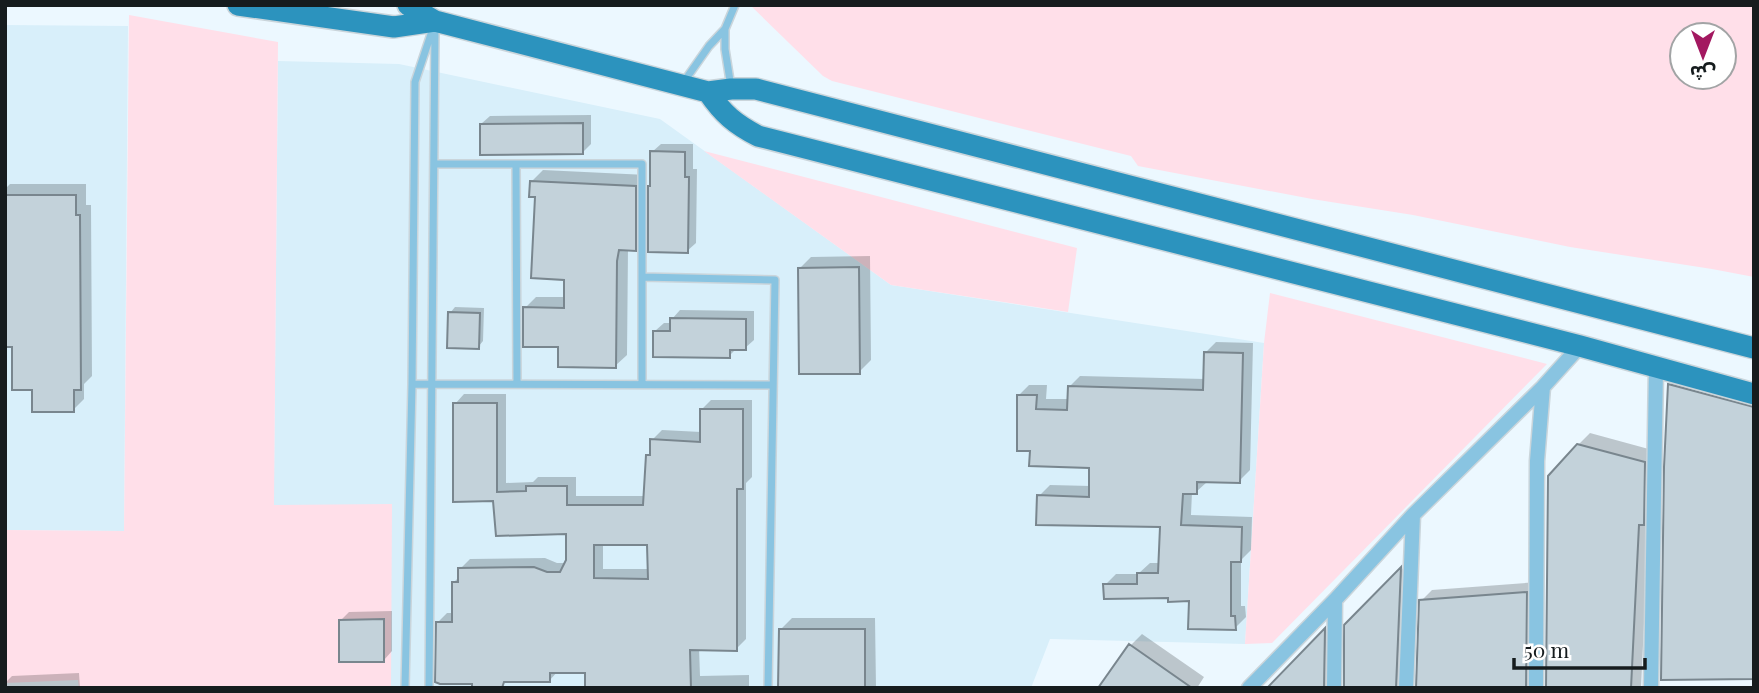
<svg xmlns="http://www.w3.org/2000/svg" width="1759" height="693" viewBox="0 0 1759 693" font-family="'Playfair Display','Noto Sans Arabic',serif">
  <rect width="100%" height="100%" fill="#ecf8ff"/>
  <!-- built -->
  <path fill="#d8effa" d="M5 25 128 26 124 531 5 530Z
    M278 61 399 64 660 119 891 285 1264 343 1245 644 1050 639 1031 688H272Z"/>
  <!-- green -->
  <path fill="#ffdfe9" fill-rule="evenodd" d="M750 5H1754V277L1712 269 1570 247 1413 215 1312 199 1138 166 1131 156 832 81 823 76ZM1682 35H1724V77H1682Z
    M129 15 278 42 274 505 392 504 391 688H79L78 680 5 683V530L124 531Z
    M704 151 1077 248 1068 312 891 285Z
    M1270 293 1547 364 1272 643 1245 644 1264 343Z"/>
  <!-- shadow -->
  <path fill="#0003" fill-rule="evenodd" d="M591 115V144L583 152 481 124 490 116Z
    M661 144H693V169H697L696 243 687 251 650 235 635 249H628L627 355 615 366 560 345 525 308 536 297H566V278L531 182 543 170 647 175V190L651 185 652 152Z
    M10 184H86V205H91L92 376 84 384V399L73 410 34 388 14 345H5V189Z
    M870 256 871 360 859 372 800 268 811 257Z
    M455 307 484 308 483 341 478 347 450 313Z
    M680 310 754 311V340L745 348H737L729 356 655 331 664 323H672V319Z
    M1216 342 1253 343 1250 470 1239 481 1207 482 1196 492H1192L1191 515 1252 517 1251 550 1241 560V606H1245L1246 617 1235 628 1191 599 1105 585 1116 574H1138L1150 563H1160L1162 525 1039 496 1050 485 1091 486V466L1031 449 1019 395 1029 385H1047L1046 399H1069V387L1080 376 1205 379V353Z
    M1680 374 1754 394V677L1669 385Z
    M464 394H506V483L533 482 538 477H576V496H645L647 456 652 451V440L662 430 701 432V410L711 400H752V477L746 483V639L736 649 699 648 700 676 749 675V688H586V671H558L549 681 437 623 447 613H453V583L460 576V569L470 559 545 558 557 563H566L567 532 495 500 455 404ZM603 544H649V569H603Z
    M1590 433 1656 451 1649 517 1641 688H1269L1336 620 1337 682 1341 686 1345 687 1346 626 1412 559V685L1417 687 1421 601 1432 590 1538 582 1539 682 1543 686 1547 687 1578 445Z
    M392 611V651L384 660 340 621 349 612Z
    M792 618H875L876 688H780L781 629Z
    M1142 634 1204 677 1197 688H1101L1131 645Z
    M79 673 80 688H5V683L12 676Z"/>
  <!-- building -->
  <path fill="#c3d2da" stroke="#79868e" stroke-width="2" fill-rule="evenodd" d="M583 123V154L480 155V124Z
    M650 151 685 152V177H689L688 253 648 252V186H650Z
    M530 181 636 186V251L619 250 617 261 616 368 558 367V347H523V307L564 308V280L531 278 535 197H529Z
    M5 195H76V215H80L81 390H74V412H32V390H12V347H5Z
    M859 267 860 374H799L798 268Z
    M448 312 480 313 479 349 447 348Z
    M670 318 746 319V350H730V358L653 357V331H670Z
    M1204 352 1243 353 1240 483 1197 482V494H1183L1181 525 1242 527 1241 562H1231V616H1235L1236 630 1188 629 1189 601 1168 602V598L1104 599 1103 584H1137V573H1158L1160 527 1036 525 1037 495 1089 497V468L1029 466 1030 451H1017V395H1037L1036 409 1067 410 1068 386 1203 390Z
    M1668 384 1754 407V679L1661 680 1664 467Z
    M453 403H497V492L526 491V486H567V505H643L646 455H650V439L700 442V409H743V489H737V651L690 650 691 688H585V673H550V682H504L502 688H472V684H440L435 682 436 622H452V582H458V568L534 567 547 572H560L566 560V534L496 536 493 501 453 502ZM594 545H647L648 579 594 578Z
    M1577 444 1645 462 1644 525H1639L1631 688H1546L1548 476Z
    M1401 567 1396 688H1344V625Z
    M1527 592 1526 688H1416L1419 600Z
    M384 619V662H339V620Z
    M1325 628 1324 688H1267Z
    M779 629H865V688H778Z
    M1129 644 1192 688H1098Z"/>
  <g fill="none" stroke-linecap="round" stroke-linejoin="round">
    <defs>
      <path id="lane" d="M725 29V49L731 87
        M683 83 709 46 725 29 735 5
        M434 164H642V384
        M516 164 517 384
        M642 277 775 280 768 688
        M412 384 773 385
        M405 688 412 384 415 82 434 25
        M429 688 435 29"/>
      <path id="street" d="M1249 688 1335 600 1413 515 1543 387 1580 346
        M1334 688 1335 600
        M1406 688 1413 515
        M1536 688 1537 461 1543 387
        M1651 688 1656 368"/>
      <path id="primary" d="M238 5 394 27 435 21
        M408 5 435 21 708 92 731 89H756L1754 348
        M708 92C723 114 735 124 758 136L1580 346 1754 394"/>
    </defs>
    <!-- lane casing -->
    <use href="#lane" stroke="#cad5db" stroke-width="10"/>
    <!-- street casing -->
    <use href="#street" stroke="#cad5db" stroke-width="17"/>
    <!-- primary casing -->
    <use href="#primary" stroke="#cad5db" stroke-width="24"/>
    <!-- lane -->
    <use href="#lane" stroke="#89c4e1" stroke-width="7"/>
    <!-- street -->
    <use href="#street" stroke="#89c4e1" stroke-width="14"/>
    <!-- primary -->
    <use href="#primary" stroke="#2c93be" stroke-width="21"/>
  </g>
  <!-- border -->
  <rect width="1759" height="693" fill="none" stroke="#161c1e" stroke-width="14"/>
  <!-- north arrow -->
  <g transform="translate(1703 56) rotate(180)"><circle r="33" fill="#ffffff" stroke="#a2a4a5" stroke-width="2"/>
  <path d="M0-5L12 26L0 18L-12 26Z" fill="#a31860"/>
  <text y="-10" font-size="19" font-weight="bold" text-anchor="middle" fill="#161c1e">ش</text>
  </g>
  <!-- scale -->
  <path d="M1514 658v10h131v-10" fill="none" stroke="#161c1e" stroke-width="3.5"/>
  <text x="1524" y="658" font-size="21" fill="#161c1e" stroke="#ffffff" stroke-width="5" paint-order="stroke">50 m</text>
</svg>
